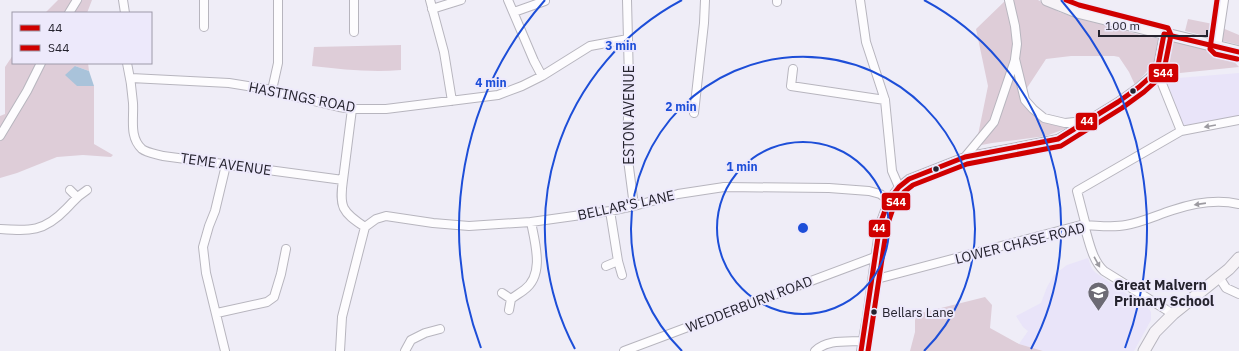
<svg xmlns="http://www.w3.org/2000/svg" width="1239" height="351" viewBox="0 0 1239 351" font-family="'IBM Plex Sans',sans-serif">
  <rect width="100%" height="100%" fill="#efedf7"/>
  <!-- built -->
  <path fill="#e9e4f9" d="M1239 73V118L1183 126 1166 79Z
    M1088 258 1092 269 1096 273 1149 309 1151 312V320L1134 351H1043L1019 344 1028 331 1023 327 1016 316 1041 303 1047 287 1054 275 1067 265Z"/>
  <!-- green -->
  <path fill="#decdd8" d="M58 0H92L87 13H45Z
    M1006 0H1038L1059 12 1074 17 1141 35 1198 47 1227 54 1239 67 1170 74 1168 61 1157 60 1135 85 1129 72 1119 57 1114 56H1071L1046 59 1027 88V107C1043 121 1048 126 1070 127L1046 136 992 143 971 147 978 135 988 86 976 29Z
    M1188 19 1213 24 1239 35V45L1185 31Z
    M401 45V70C371 73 342 69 312 66L314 47Z
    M13 55V63H88L89 71 75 66 77 86H94V144L113 155 111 157 83 155 57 157 17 173 0 178V116L5 114V67Z
    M985 297 992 305 990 328 1019 344 1043 351H910L915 332V320L917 314Z"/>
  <!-- water -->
  <path fill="#a9c3da" d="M75 66 89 71 94 86H77L65 75Z"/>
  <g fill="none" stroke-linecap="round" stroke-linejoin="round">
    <defs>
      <path id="minor" d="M123 0 125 13
        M430 0 444 52 452 101
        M508 0 534 61 542 76
        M627 0 629 81 627 152 634 206
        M777 0V2
        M860 0 866 42 885 100 892 171 899 187
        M1009 0 1015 26 1017 44 1015 59 1025 100 1033 109 1044 118 1065 123 1084 121
        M432 9 461 0
        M514 12 545 1
        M69 13 77 0
        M204 27V0
        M354 32V0
        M1217 47 1224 0
        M127 63C130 76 132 89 133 103 134 119 129 137 142 149 147 153 157 154 163 156L343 180C339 207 342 212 365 227
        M793 69 791 86 885 100
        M1157 71 1181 131 1077 191 1085 222 1084 225C1089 241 1092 260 1104 271L1173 314
        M131 78 229 83 272 90 288 95 339 107 352 109H386L498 95 522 86 542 76 590 46 628 39
        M272 90 278 63V0
        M694 113 704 23 705 0
        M1181 131 1239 120
        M0 136 27 91 41 63
        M965 157 994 122 1015 60
        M343 180 352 109
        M70 190 77 197
        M365 227 376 219 386 216 433 223 469 226 531 222 610 211 634 206 678 194 724 187 829 188 869 191 880 194 889 200
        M0 229C30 231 44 232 66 209 75 200 76 197 87 190
        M618 261 622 275
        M606 266 618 261 610 211
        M1219 277 1226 288 1239 294
        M873 280 1081 225C1096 225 1111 228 1126 225 1143 222 1157 215 1173 210 1194 203 1217 199 1239 204
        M502 293 511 299
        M509 310 511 299C515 296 520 293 524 290 545 275 535 243 531 222
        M217 313 267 302 274 297 281 274 286 249
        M225 351 206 273 203 247 209 226 215 211 226 165
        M340 351 342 317 365 227
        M405 351 411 340 425 333 440 329
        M624 351 875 257
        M815 351C827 339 847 342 863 341
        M861 351 867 317 880 224 889 200 899 187 909 179 965 157 1058 139 1118 102 1139 87 1157 71 1164 34"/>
      <path id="secondary" d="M1047 0 1077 12 1239 52
        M1144 351 1155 332 1173 314 1229 269 1239 258"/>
    </defs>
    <!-- minor casing -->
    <use href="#minor" stroke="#b7b5be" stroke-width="10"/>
    <!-- secondary casing -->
    <use href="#secondary" stroke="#b7b5be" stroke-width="13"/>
    <!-- minor -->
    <use href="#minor" stroke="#fdfcfe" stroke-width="8"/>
    <!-- secondary -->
    <use href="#secondary" stroke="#f6f3f7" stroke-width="11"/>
    <defs>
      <path id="bus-1" d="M1164 34 1239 52
        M861 351 880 224 889 200 899 187 909 179 965 157 1058 139 1118 102 1139 87 1157 71 1164 34"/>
      <path id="bus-2" d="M1217 0 1210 49 1215 54 1237 59
        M868 351 887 226 895 203 904 192 913 185 967 164 1061 146 1122 108 1144 92 1163 75 1171 35 1168 28 1079 5 1066 0"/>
    </defs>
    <!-- bus-1 casing -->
    <use href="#bus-1" stroke="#ede9fb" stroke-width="8"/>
    <!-- bus-2 casing -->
    <use href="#bus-2" stroke="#ede9fb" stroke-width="8"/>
    <!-- bus-1 -->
    <use href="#bus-1" stroke="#d00000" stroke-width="5"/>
    <!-- bus-2 -->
    <use href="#bus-2" stroke="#d00000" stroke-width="5"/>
  </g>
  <!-- one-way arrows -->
  <defs><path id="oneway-solid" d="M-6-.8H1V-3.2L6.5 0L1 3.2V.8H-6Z"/></defs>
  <g fill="#9c9aa0">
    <use href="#oneway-solid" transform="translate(1210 126) rotate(170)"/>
    <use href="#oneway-solid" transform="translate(1200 204) rotate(172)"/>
    <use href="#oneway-solid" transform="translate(1097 262) rotate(61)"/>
  </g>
  <!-- distance rings -->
  <g fill="none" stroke="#1d4ed8" stroke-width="2">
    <circle cx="803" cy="228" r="86"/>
    <path d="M682 351A172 172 0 1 1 924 351"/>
    <path d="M575 349A258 258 0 0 1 682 0M924 0A258 258 0 0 1 1031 349"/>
    <path d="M481 348A344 344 0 0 1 545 0M1061 0A344 344 0 0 1 1125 348"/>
  </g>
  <!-- icons -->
  <defs>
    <symbol id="school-pin" viewBox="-11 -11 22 30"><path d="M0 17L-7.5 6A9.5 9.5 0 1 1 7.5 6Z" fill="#6c6a74" stroke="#ede9fb"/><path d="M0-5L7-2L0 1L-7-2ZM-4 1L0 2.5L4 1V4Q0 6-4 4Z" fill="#fff"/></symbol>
  </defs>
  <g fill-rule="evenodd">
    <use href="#school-pin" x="1086" y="280" width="25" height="34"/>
  </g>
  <!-- markers -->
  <g fill="#25232e" stroke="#ede9fb" stroke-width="1.5">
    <circle cx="1133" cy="91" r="3.5"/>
    <circle cx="936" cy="169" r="3.5"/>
    <circle cx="874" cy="312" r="3.5"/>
  </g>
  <g text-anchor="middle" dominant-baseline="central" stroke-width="4" stroke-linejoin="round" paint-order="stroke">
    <!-- bus labels -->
    <g font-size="13" fill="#25232e" stroke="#ede9fb" text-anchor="start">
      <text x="882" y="312">Bellars Lane</text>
    </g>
    <!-- street labels -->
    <g font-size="14" fill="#25232e" stroke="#ede9fb">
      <text transform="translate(302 97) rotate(11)">HASTINGS ROAD</text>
      <text transform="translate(629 115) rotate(-90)">ESTON AVENUE</text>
      <text transform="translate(226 164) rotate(8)">TEME AVENUE</text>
      <text transform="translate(626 205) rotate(-12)">BELLAR'S LANE</text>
      <text transform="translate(1020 243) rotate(-14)">LOWER CHASE ROAD</text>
      <text transform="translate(749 304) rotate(-21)">WEDDERBURN ROAD</text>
    </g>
    <!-- poi labels -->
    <g font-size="14" font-weight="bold" fill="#25232e" stroke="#ede9fb" text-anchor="start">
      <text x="1114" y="285">Great Malvern<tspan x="1114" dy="16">Primary School</tspan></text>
    </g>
  </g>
  <circle cx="803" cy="228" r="6" fill="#1d4ed8" stroke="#ede9fb" stroke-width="2"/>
  <g font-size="12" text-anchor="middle" font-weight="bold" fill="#1d4ed8" stroke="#ede9fb" stroke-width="4" stroke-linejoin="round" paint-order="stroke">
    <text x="621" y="50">3 min</text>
    <text x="491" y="87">4 min</text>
    <text x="681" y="111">2 min</text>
    <text x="742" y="171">1 min</text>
  </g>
  <g stroke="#ede9fb" stroke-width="1.5">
    <rect x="1148" y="63" width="31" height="20" rx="4" fill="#d00000"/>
    <rect x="1075" y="112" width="23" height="19" rx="4" fill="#d00000"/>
    <rect x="881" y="192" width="30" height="19" rx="4" fill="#d00000"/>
    <rect x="868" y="219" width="23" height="19" rx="4" fill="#d00000"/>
  </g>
  <g font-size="11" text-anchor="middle" font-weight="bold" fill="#fff">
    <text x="1163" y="77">S44</text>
    <text x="1087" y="125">44</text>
    <text x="896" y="206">S44</text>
    <text x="879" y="232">44</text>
  </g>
  <!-- legend -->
  <rect x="12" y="12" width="140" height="52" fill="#ede9fb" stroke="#9d9aa9"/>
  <rect x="20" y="25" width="20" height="6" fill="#d00000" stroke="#9d9aa9"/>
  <text x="48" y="32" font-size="12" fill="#25232e">44</text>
  <rect x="20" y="45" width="20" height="6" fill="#d00000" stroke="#9d9aa9"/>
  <text x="48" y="52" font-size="12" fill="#25232e">S44</text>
  <!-- scale -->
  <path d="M1099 30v6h108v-6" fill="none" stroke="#25232e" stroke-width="2"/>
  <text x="1105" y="30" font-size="12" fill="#25232e" stroke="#ede9fb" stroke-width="3" paint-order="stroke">100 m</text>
</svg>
